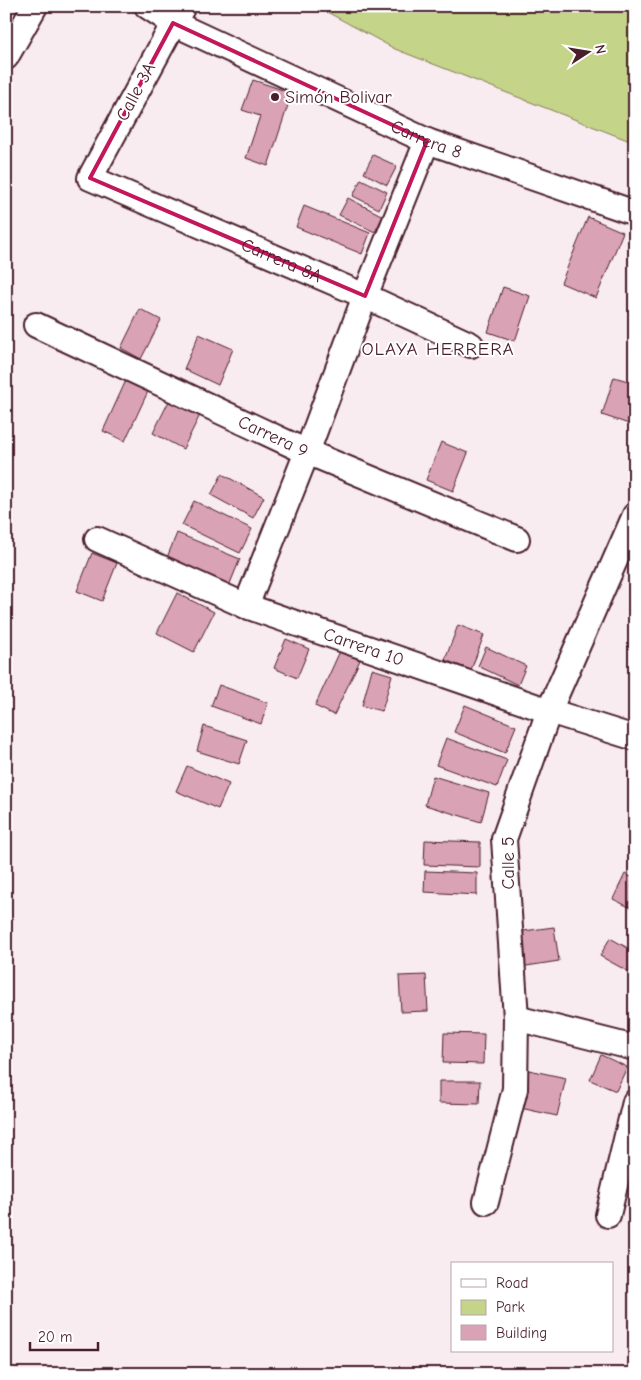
<svg xmlns="http://www.w3.org/2000/svg" width="641" height="1380" viewBox="0 0 641 1380" font-family="'Comic Neue',sans-serif">
  <rect width="100%" height="100%" fill="#f8ecf0"/>
  <filter id="ink" filterUnits="userSpaceOnUse"><feTurbulence type="fractalNoise" baseFrequency=".02" numOctaves="2"/><feDisplacementMap in="SourceGraphic" scale="10" xChannelSelector="R" yChannelSelector="G"/><feConvolveMatrix kernelMatrix="1 2 1 2 8 2 1 2 1" color-interpolation-filters="sRGB"/></filter>
  <g filter="url(#ink)">
    <!-- green -->
    <path fill="#c4d489" stroke="#877a5a" d="M316 6H635V143L395 49Z"/>
    <!-- building -->
    <path fill="#daa2b5" stroke="#4a1f2b" d="M253 80 292 93 268 166 246 158 260 116 242 110Z
      M373 155 397 166 387 185 364 173Z
      M361 179 387 192 379 209 353 196Z
      M348 198 383 216 375 232 339 215Z
      M304 206 370 233 362 254 296 227Z
      M588 217 623 232 596 298 561 283Z
      M503 287 530 296 515 341 488 332Z
      M140 309 161 320 141 359 121 348Z
      M199 334 233 349 218 385 184 369Z
      M128 376 150 387 125 441 103 431Z
      M614 377 635 383V426L602 415Z
      M173 393 203 409 183 449 153 433Z
      M441 442 468 453 453 491 426 480Z
      M222 474 264 497 253 518 211 495Z
      M194 501 252 529 240 553 182 525Z
      M177 533 240 559 229 586 166 560Z
      M92 553 117 563 102 601 77 591Z
      M177 593 214 612 194 652 157 633Z
      M458 625 484 635 471 670 445 660Z
      M286 639 309 649 297 678 274 668Z
      M486 647 526 666 518 685 478 666Z
      M340 651 360 660 334 715 315 706Z
      M372 669 392 675 382 711 362 706Z
      M219 685 268 703 261 724 211 706Z
      M465 705 516 726 505 753 454 732Z
      M204 726 247 740 239 764 197 751Z
      M446 738 507 760 497 787 436 765Z
      M187 766 229 784 218 809 176 791Z
      M433 776 489 793 481 822 425 805Z
      M425 840 480 842V867L424 865Z
      M425 871 477 873V895L424 892Z
      M625 874 635 879V910L613 899Z
      M554 927 559 961 520 967 516 932Z
      M610 938 635 952V961L629 972 600 956Z
      M426 975 428 1011 401 1012 399 976Z
      M444 1033 484 1034 483 1064 443 1063Z
      M601 1055 627 1067 616 1091 590 1080Z
      M524 1069 566 1078 557 1116 516 1107Z
      M439 1081H480L479 1104 439 1103Z"/>
    <g fill="none" stroke-linecap="round" stroke-linejoin="round">
      <defs>
        <g id="street">
          <path id="s1" d="M147 6 173 23 427 141 635 213"/>
          <path id="s2" d="M183 6 90 178 365 296 471 345"/>
          <path d="M6 57 35 6"/>
          <path id="s3" d="M36 325 307 452 517 539"/>
          <path id="s4" d="M97 539 246 606 549 711 635 738"/>
          <path d="M246 606 307 452 365 296 427 141"/>
          <path d="M516 1018 635 1048"/>
          <path d="M486 1202 515 1089 516 1018 504 839 549 711 635 515"/>
          <path d="M608 1215 635 1102"/>
        </g>
      </defs>
      <!-- street casing -->
      <use href="#street" stroke="#4a1f2b" stroke-width="28"/>
      <!-- street -->
      <use href="#street" stroke="#fff" stroke-width="24"/>
    </g>
  </g>
  <!-- marked area -->
  <path fill="none" stroke="#c2185b" stroke-width="4" stroke-linejoin="round" d="M173 23 427 141 365 296 90 178Z"/>
  <!-- markers -->
  <circle fill="#4a1f2b" stroke="#fff" stroke-width="2" cx="275" cy="97" r="5"/>
  <g text-anchor="middle" dominant-baseline="central" stroke-width="4" stroke-linejoin="round" paint-order="stroke">
    <!-- street labels -->
    <g font-size="18" fill="#4a1f2b" stroke="#fff">
      <text transform="translate(136 92) rotate(-62)">Calle 3A</text>
      <text stroke="none"><textPath href="#s1" startOffset="310">Carrera 8</textPath></text>
      <text stroke="none"><textPath href="#s2" startOffset="404">Carrera 8A</textPath></text>
      <text stroke="none"><textPath href="#s3" startOffset="262">Carrera 9</textPath></text>
      <text stroke="none"><textPath href="#s4" startOffset="288">Carrera 10</textPath></text>
      <text transform="translate(508 863) rotate(-90)">Calle 5</text>
    </g>
    <!-- poi labels -->
    <g font-size="18" fill="#4a1f2b" stroke="#fff" text-anchor="start">
      <text x="285" y="97">Simón Bolivar</text>
    </g>
    <!-- neighbourhood labels -->
    <g font-size="19" letter-spacing="1" fill="#4a1f2b" stroke="#fff">
      <text x="438" y="349">OLAYA HERRERA</text>
    </g>
  </g>
  <!-- margin -->
  <rect width="641" height="1380" fill="none" stroke="#fff" stroke-width="25"/>
  <rect x="12" y="12" width="616" height="1355" fill="none" stroke="#4a1f2b" stroke-width="2" filter="url(#ink)"/>
  <!-- legend -->
  <rect x="451" y="1262" width="162" height="90" fill="#ffffff" stroke="#b7a5aa"/>
  <rect x="461" y="1279" width="25" height="8" fill="#ffffff" stroke="#b7a5aa"/>
  <text x="496" y="1288" font-size="15" fill="#4a1f2b">Road</text>
  <rect x="461" y="1300" width="25" height="15" fill="#c4d489" stroke="#b7a5aa"/>
  <text x="496" y="1312" font-size="15" fill="#4a1f2b">Park</text>
  <rect x="461" y="1325" width="25" height="15" fill="#daa2b5" stroke="#b7a5aa"/>
  <text x="496" y="1338" font-size="15" fill="#4a1f2b">Building</text>
  <!-- north arrow -->
  <g transform="translate(588 52) rotate(78)" stroke="#ffffff" stroke-width="4" paint-order="stroke">
  <path d="M0-4L9 19L0 12L-9 19Z" fill="#4a1f2b"/>
  <text y="-8" font-size="14" font-weight="bold" text-anchor="middle" fill="#4a1f2b">N</text>
  </g>
  <!-- scale -->
  <path d="M30 1342v8h68v-8" fill="none" stroke="#4a1f2b" stroke-width="2.5"/>
  <text x="38" y="1342" font-size="15" fill="#4a1f2b" stroke="#ffffff" stroke-width="4" paint-order="stroke">20 m</text>
</svg>
